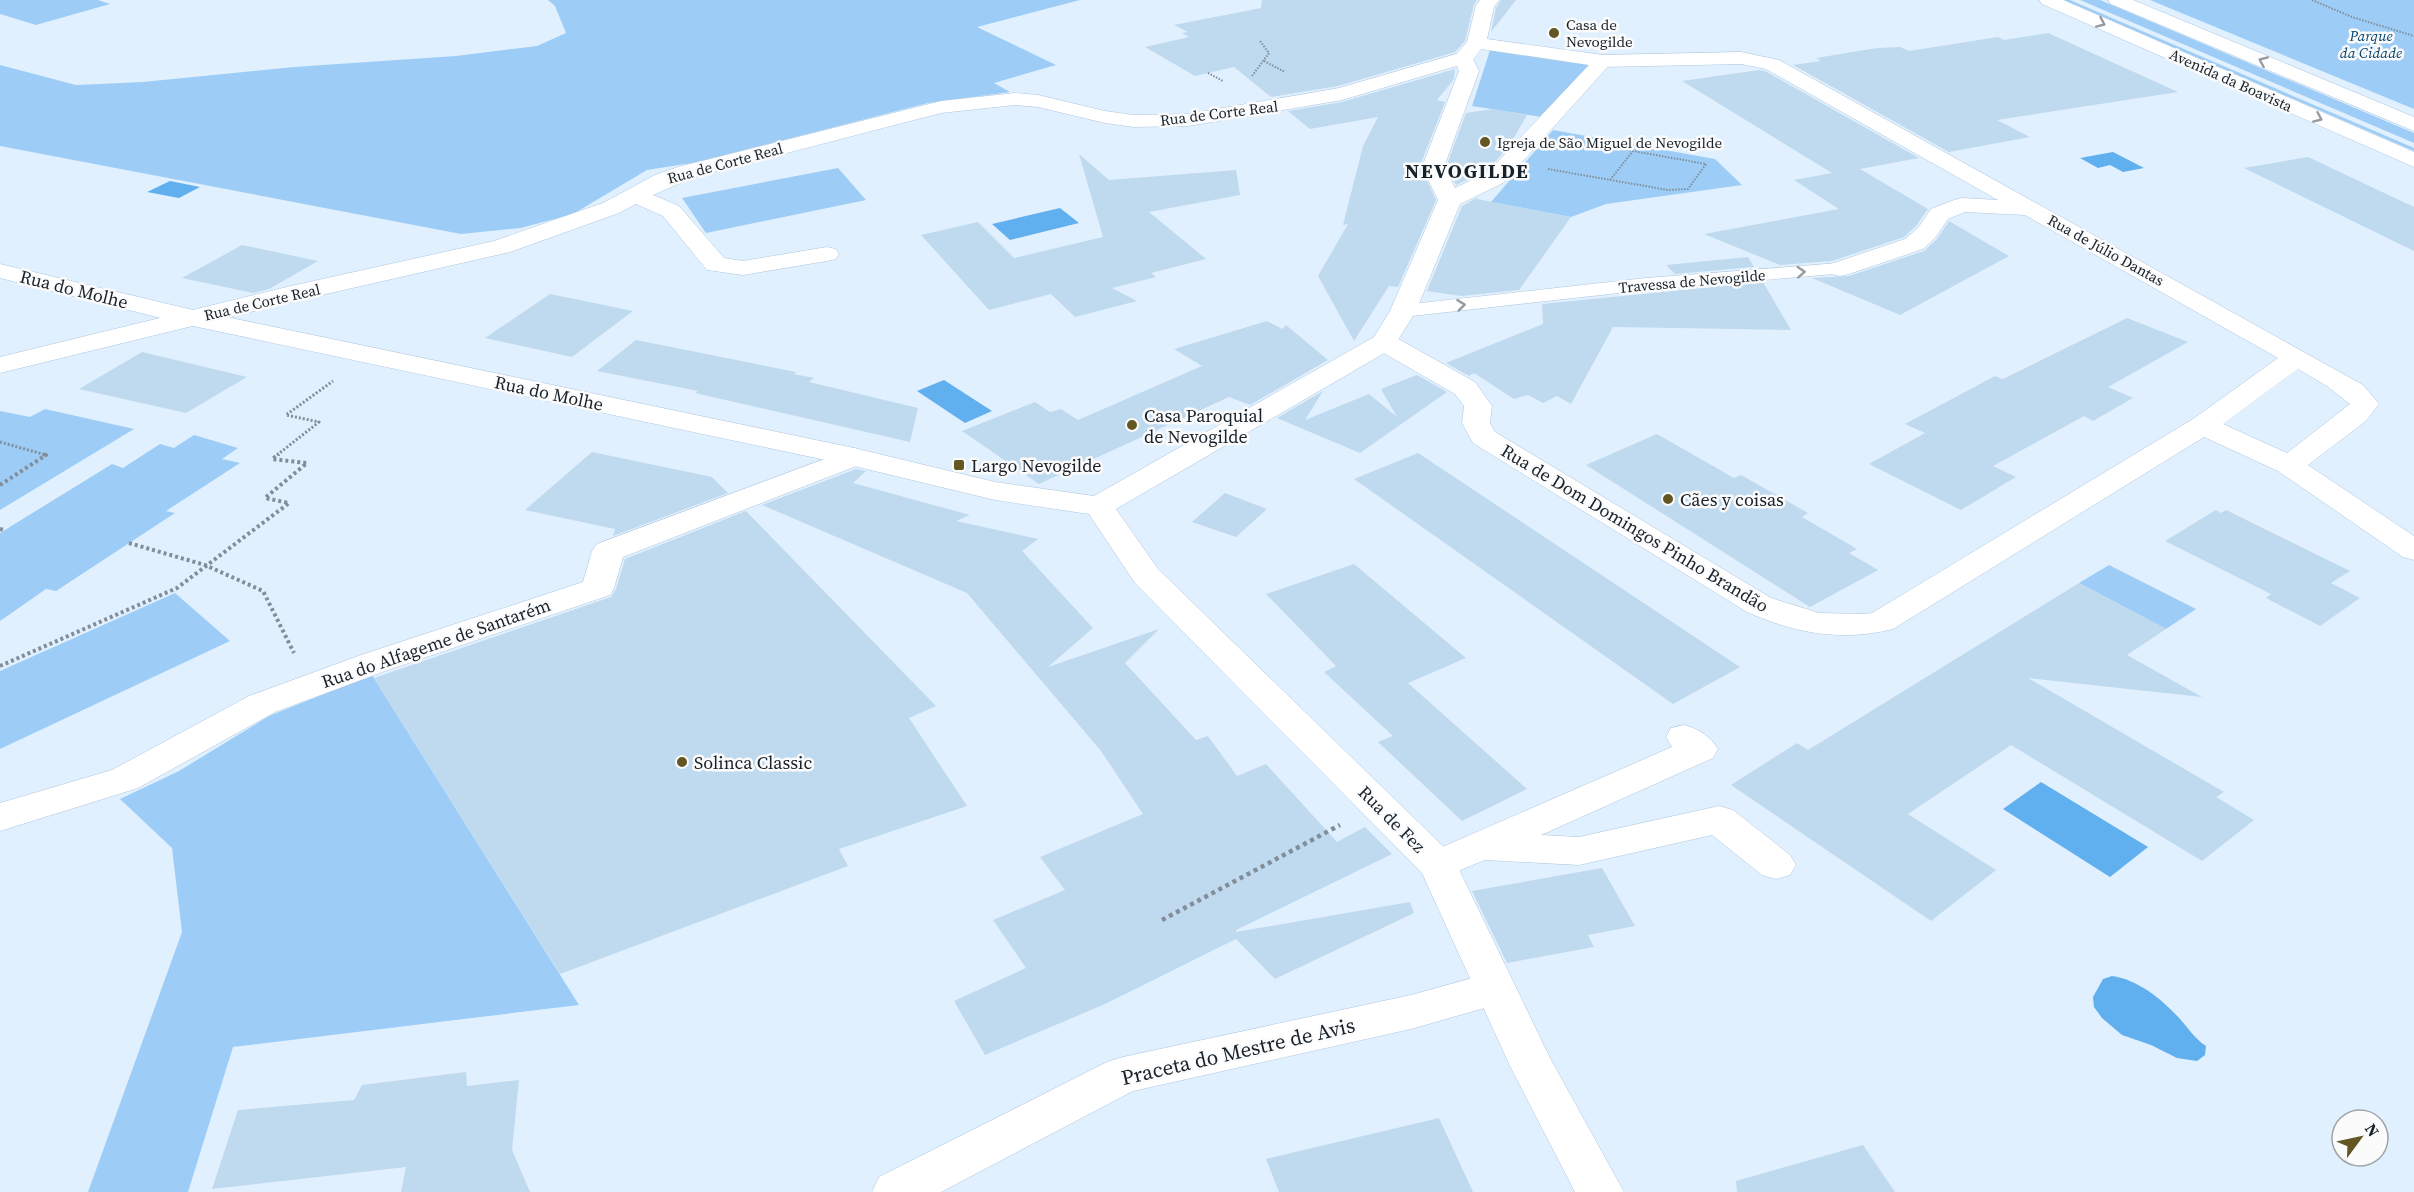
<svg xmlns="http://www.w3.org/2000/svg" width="2414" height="1192" viewBox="0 0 2414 1192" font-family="'Source Serif 4',serif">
  <rect width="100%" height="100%" fill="#e1f0fe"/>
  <!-- green -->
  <path fill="#9dcdf6" d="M0 0H98L110 4 36 25 0 14Z
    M548 0H1080L977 27 1056 65 994 83 1010 92 928 103 698 162 647 170 573 214 521 228 461 234 0 146V65L76 85 143 82 294 67 456 56 537 46 566 33 555 6Z
    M2064 0H2070L2414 148V151Z
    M2080 0H2100L2414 133V143Z
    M2150 0H2414V109Z
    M1491 47 1592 62 1541 117 1472 106Z
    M1553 130 1715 159 1742 185 1606 204 1571 217 1491 202Z
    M838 168 866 200 706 233 682 198Z
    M45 409 134 429 0 510V411L30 417Z
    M194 435 238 448 222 459 240 463 166 511 175 513 56 591 46 589 0 621V533L112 464 123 468 160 444 174 448Z
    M2109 565 2196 609 2166 629 2079 583Z
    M175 593 230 641 0 749V671Z
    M372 675 579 1005 233 1047 188 1192H88L182 932 172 848 120 799 179 771 269 716Z"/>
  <!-- water -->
  <path fill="#60afee" d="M2113 152 2144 168 2123 172 2110 165 2098 168 2080 158Z
    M170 181 200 187 179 198 147 192Z
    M1060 208 1079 223 1010 240 992 224Z
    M944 380 992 411 965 423 917 391Z
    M2041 782 2148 847 2110 877 2003 809Z
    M2112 976C2137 979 2163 1000 2180 1019 2189 1029 2194 1038 2206 1046L2205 1055 2197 1061 2177 1058 2151 1045 2122 1035 2102 1018 2094 1007 2093 997 2103 979Z"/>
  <!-- building -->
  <path fill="#bfd9ef" d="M1262 0H1477L1474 4 1465 41 1455 52 1338 86 1271 97 1234 67 1195 76 1145 47 1189 37 1182 33 1188 32 1174 25 1261 8Z
    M1501 0H1516L1491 32 1496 8Z
    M2048 33 2178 92 1997 120 2030 137 1949 152 1793 65 1821 61 1816 58 1877 48 1900 47 1909 51 1998 37 2004 40Z
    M1455 69 1454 79 1437 100 1445 102 1420 166 1436 200 1398 287 1389 286 1354 341 1318 276 1348 224 1343 225 1363 146 1378 117 1310 129 1288 111 1342 102Z
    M1759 70 1765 71 1919 158 1860 169 1928 209 1916 226 1904 237 1832 261 1780 265 1704 234 1839 209 1794 180 1832 173 1682 81Z
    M1493 109 1527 115 1508 148 1486 171 1456 185 1446 167 1466 113Z
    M1079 154 1109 180 1236 170 1240 195 1149 212 1206 259 1151 273 1156 277 1112 288 1137 301 1075 317 1051 294 989 310 921 235 978 222 1014 258 1103 237Z
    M2308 157 2414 207V251L2244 168Z
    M1478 197 1477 199 1571 217 1519 290 1461 296 1427 291 1462 206Z
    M1949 221 2009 256 1900 315 1812 278 1849 276 1924 251 1937 239Z
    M242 245 318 261 269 289 253 293 182 278Z
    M1748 257 1754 267 1675 274 1666 265Z
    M1763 282 1791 330 1613 327 1571 404 1557 396 1543 403 1528 395 1514 399 1474 373 1469 376 1446 363 1543 324 1542 304Z
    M550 294 633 311 572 357 485 338Z
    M2127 318 2188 342 2108 387 2133 398 2093 421 2084 416 1993 466 2016 477 1961 510 1869 464 1925 433 1905 424 1995 376 2003 379Z
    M1267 321 1282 329 1286 325 1328 360 1250 405 1229 397 1039 484 962 431 1035 402 1050 412 1061 409 1078 420 1202 366 1174 349Z
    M636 340 796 372 794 374 814 378 809 382 918 408 910 442 695 393 698 391 597 371Z
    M142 352 247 377 186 413 79 389Z
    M1417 375 1447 392 1360 453 1277 418 1323 391 1305 420 1369 394 1397 417 1381 389Z
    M1657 434 1734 478 1741 475 1808 513 1802 517 1857 549 1849 553 1878 570 1810 607 1586 465Z
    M592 452 712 477 728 493 613 536 615 529 525 510Z
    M1418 453 1740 667 1673 704 1354 479Z
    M856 469 866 471 853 483 970 515 956 521 1038 539 1022 551 1093 628 1048 667 1159 629 1125 663 1196 740 1208 736 1237 776 1266 764 1337 842 1365 827 1392 854 1236 930V932L1410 902 1414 913 1275 979 1236 939 1105 1004 985 1055 954 1001 1026 968 993 920 1065 890 1040 857 1143 814 1101 751 967 593 762 505Z
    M1225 493 1267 509 1236 537 1192 522Z
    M2216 510 2221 513 2226 510 2350 571 2331 583 2360 598 2320 626 2266 598 2271 594 2165 541Z
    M746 511 936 706 909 718 967 806 839 849 848 866 560 974 374 678 611 597 616 589 625 559Z
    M1354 564 1466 658 1408 683 1527 789 1462 821 1378 742 1393 736 1324 672 1336 666 1266 594Z
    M2079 583 2166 629 2127 655 2202 697 2028 678 2224 792 2216 797 2254 820 2202 861 2011 745 1908 814 1996 870 1931 921 1731 785 1797 743 1808 750Z
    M1602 868 1635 926 1588 935 1594 947 1507 963 1472 891Z
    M466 1072 467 1086 519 1080 512 1150 530 1192H401L406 1167 212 1189 238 1110 354 1100 362 1085Z
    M1439 1118 1473 1192H1279L1266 1159Z
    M1863 1145 1895 1192H1737L1736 1181Z"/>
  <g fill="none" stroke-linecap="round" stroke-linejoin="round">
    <defs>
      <path id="service" d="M1840 263 1847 265 1850 269 1847 273 1646 290 1403 317 1396 315 1393 311 1396 307 1403 305 1646 278Z"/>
      <path id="pedestrian" d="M1684 725C1699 729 1710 736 1718 749L1713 758 1541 835 1579 837 1719 806 1733 810 1790 855 1796 865 1790 875 1776 879 1762 875 1712 835 1579 865 1485 860 1438 879 1424 875 1418 865 1424 855 1672 747 1666 737 1671 728Z"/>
      <path id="minor" d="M1463 52 1470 54 1473 58 1470 62 1342 100 1188 126 1134 127 1105 123 1038 107 1015 105 941 113 694 177 653 195 679 206 724 258 743 261 827 247 836 249 839 254 836 259 827 261 743 275 707 270 663 216 636 204 619 213 510 252 291 302 0 373V357L291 286 494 241 603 203 655 175 678 167 941 101 1015 93 1038 95 1105 111 1134 115 1188 114 1339 88Z
        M1741 52 1779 60 2363 385 2379 404 2366 421 2308 465 2414 536V560L2403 557 2278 471 2204 437 1893 629C1842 642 1794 633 1747 612L1473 443 1462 423 1464 406 1455 394 1375 348 1371 342 1375 336 1384 334 1393 336 1475 382 1492 406 1490 423 1495 432 1771 598 1819 613 1865 614 1872 613 2193 419 2278 358 2025 215 1965 212 1948 219 1935 238 1923 249 1849 274 1840 276 1831 274 1828 269 1831 264 1905 239 1918 228 1931 209 1954 200 1962 198 1998 200 1766 69 1741 64 1603 67 1596 65 1593 61 1596 57 1603 55ZM2298 369 2327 386 2350 404 2287 453 2223 424Z
        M854 448 864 451 869 457 864 463 623 557 614 588 610 595 385 671 275 712 138 788 0 831V803L112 770 249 696 361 655 583 582 592 551 597 544Z
        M1494 972 1509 977 1515 989 1509 1001 1411 1029 1133 1091 941 1192H872L879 1177 1107 1062 1123 1057 1411 995Z"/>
      <path id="tertiary" d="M1480 0H1499L1494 7 1487 39 1603 55 1610 57 1613 61 1503 183 1460 204 1416 311 1393 348 1116 509 1158 569 1452 855 1550 1058 1624 1192H1575L1510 1066 1422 873 1135 583 1089 514 995 500 854 466 193 326 0 278V264L193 310 854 448 995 482 1094 496 1374 337 1390 311 1438 200 1422 167 1459 71 1453 58 1467 42 1476 5ZM1481 49 1589 65 1487 173 1455 188 1444 167 1479 71 1473 59Z"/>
      <path id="primary" d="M2039 0H2063L2414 152V167L2042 4Z
        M2108 0H2133L2414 117V131L2111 4Z"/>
    </defs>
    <!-- service casing -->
    <use href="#service" stroke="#adc6dd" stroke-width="1"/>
    <!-- pedestrian casing -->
    <use href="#pedestrian" stroke="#adc6dd" stroke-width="1"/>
    <!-- minor casing -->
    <use href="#minor" stroke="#adc6dd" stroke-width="1"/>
    <!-- tertiary casing -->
    <use href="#tertiary" stroke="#adc6dd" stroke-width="1"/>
    <!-- primary casing -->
    <use href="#primary" stroke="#adc6dd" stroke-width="1"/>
    <!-- path-far3 -->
    <path stroke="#818e99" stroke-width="2" stroke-dasharray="1.5 1.5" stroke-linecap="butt" d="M2312 0 2352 17 2414 36
      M1264 61 1285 72
      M1208 73 1223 81
      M1252 76 1269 53 1260 41
      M1548 169 1668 190 1688 189 1706 164 1577 141
      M1610 180 1633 151"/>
    <!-- path-far2 -->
    <path stroke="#818e99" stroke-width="3" stroke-dasharray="2 2" stroke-linecap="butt" d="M0 442 46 455
      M277 455 319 422 286 415 333 381"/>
    <!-- path-far1 -->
    <path stroke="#818e99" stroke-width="4" stroke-dasharray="3 3" stroke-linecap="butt" d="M0 485 46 455 41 454
      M0 529 4 530
      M129 543 205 565 263 591 294 653
      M0 666 177 588 289 503 265 498 307 463 272 459 279 454"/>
    <!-- path -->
    <path stroke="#818e99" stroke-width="4.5" stroke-dasharray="4 4" stroke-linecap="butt" d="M1162 920 1340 825"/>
    <!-- service -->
    <use href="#service" fill="#fff" fill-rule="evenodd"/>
    <!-- pedestrian -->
    <use href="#pedestrian" fill="#fff" fill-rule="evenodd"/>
    <!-- minor -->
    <use href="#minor" fill="#fff" fill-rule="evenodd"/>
    <!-- tertiary -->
    <use href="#tertiary" fill="#fff" fill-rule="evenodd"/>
    <!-- primary -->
    <use href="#primary" fill="#fff" fill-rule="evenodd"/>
  </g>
  <!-- one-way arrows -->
  <defs><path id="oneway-chevron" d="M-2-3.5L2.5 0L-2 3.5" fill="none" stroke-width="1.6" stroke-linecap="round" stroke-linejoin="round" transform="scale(1.5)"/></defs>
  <g stroke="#979b9f">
    <use href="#oneway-chevron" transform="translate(2101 23) rotate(24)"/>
    <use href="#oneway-chevron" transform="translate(2263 61) rotate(-157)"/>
    <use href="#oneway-chevron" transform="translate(2318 118) rotate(24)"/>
    <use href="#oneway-chevron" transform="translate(1801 272) rotate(-3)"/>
    <use href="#oneway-chevron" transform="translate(1461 305) rotate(-7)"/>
  </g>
  <!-- markers -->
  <g fill="#635622" stroke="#fbfbfb" stroke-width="2">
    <circle cx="1554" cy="33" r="6"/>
    <circle cx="1485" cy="142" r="6"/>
    <circle cx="1132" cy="425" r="6"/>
    <rect x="953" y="459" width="12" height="12" rx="3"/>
    <circle cx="1668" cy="499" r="6"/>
    <circle cx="682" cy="762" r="6"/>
  </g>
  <g text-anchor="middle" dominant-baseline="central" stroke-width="5" stroke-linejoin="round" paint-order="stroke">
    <!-- far-poi labels -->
    <g font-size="15" fill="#172129" stroke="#fbfbfb" text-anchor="start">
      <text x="1566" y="24">Casa de<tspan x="1566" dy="17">Nevogilde</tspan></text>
      <text x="1497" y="142">Igreja de São Miguel de Nevogilde</text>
    </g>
    <!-- far-park labels -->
    <g font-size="15" font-style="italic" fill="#07466f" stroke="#fbfbfb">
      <text x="2371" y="35">Parque<tspan x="2371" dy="17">da Cidade</tspan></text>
    </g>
    <!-- far-street labels -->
    <g font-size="15" fill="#172129" stroke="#fbfbfb">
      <text transform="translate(2231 80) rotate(24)">Avenida da Boavista</text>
      <text transform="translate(1219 113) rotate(-7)">Rua de Corte Real</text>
      <text transform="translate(725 163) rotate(-15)">Rua de Corte Real</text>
      <text transform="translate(2106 250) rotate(29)">Rua de Júlio Dantas</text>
      <text transform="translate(1692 281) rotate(-5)">Travessa de Nevogilde</text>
      <text transform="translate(262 302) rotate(-13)">Rua de Corte Real</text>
    </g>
    <!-- street labels -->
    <g font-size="18" fill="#172129" stroke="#fbfbfb">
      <text transform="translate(74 289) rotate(14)">Rua do Molhe</text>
      <text transform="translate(549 393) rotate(12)">Rua do Molhe</text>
      <text transform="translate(1635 528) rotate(31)">Rua de Dom Domingos Pinho Brandão</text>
      <text transform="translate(436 643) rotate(-19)">Rua do Alfageme de Santarém</text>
      <text transform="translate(1392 819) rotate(45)">Rua de Fez</text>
    </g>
    <!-- poi labels -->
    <g font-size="18" fill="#172129" stroke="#fbfbfb" text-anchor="start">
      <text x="1144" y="415">Casa Paroquial<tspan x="1144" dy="21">de Nevogilde</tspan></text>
      <text x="971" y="465">Largo Nevogilde</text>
      <text x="1680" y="499">Cães y coisas</text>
      <text x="694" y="762">Solinca Classic</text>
    </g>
    <!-- far-district labels -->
    <g font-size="20" font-weight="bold" letter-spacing="1.5" fill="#172129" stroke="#fbfbfb">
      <text x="1467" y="171">NEVOGILDE</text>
    </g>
    <!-- near-street labels -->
    <g font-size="21" fill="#172129" stroke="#fbfbfb">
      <text transform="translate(1238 1051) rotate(-13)">Praceta do Mestre de Avis</text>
    </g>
  </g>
  <!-- north arrow -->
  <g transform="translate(2360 1138) rotate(57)"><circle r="28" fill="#fbfbfb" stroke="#a0a4a7" stroke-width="1.5"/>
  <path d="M0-4.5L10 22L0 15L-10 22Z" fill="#635622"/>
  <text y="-9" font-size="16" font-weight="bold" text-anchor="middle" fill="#172129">N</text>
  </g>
</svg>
